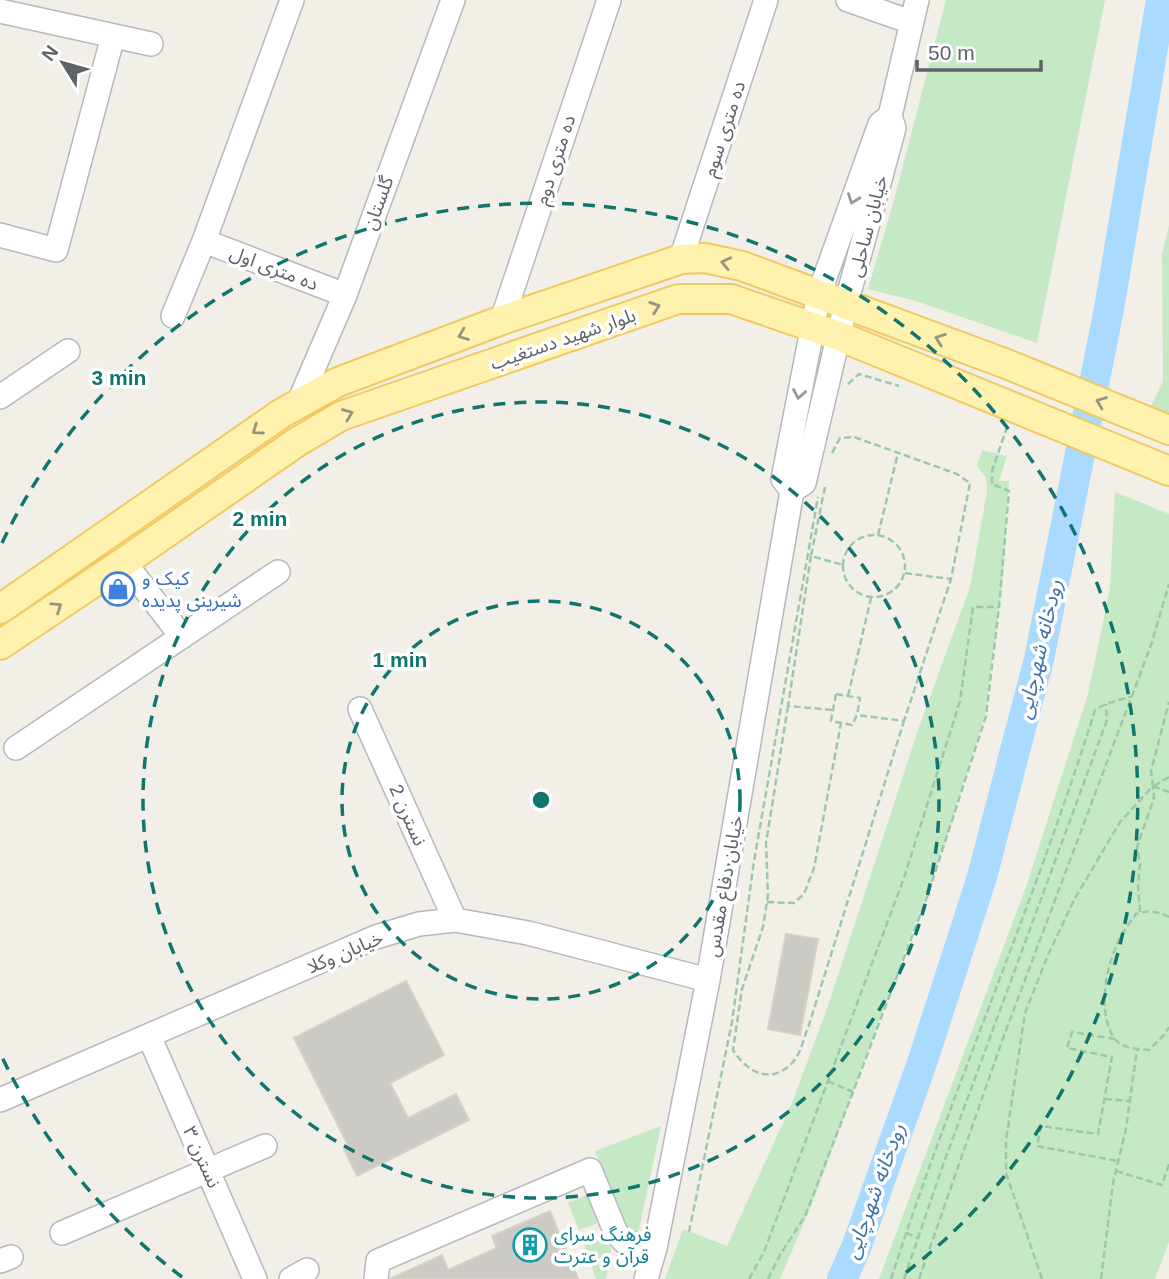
<svg xmlns="http://www.w3.org/2000/svg" width="1169" height="1279" viewBox="0 0 1169 1279" font-family="Helvetica,'Noto Sans Arabic',sans-serif">
  <rect width="100%" height="100%" fill="#f1efe8"/>
  <!-- green -->
  <path fill="#c5e8c5" d="M946 0H1105L1037 343 916 301 868 289 894 200Z
    M1169 225V415L1150 408 1163 381 1162 255Z
    M982 450 1007 456 999 481H1009L1002 585 985 715 946 840 812 1204 780 1279H665L683 1229 727 1246 792 1103 829 1003 917 733 970 587 987 491 986 477 977 466Z
    M1115 492 1169 514V1242L1155 1279H879L1026 887 1088 694 1110 589Z
    M661 1126 638 1234H627L595 1151Z
    M586 1195 596 1201 599 1217 596 1224 579 1230 568 1203Z
    M593 1240 608 1242 611 1249 606 1279H596L584 1244Z"/>
  <g fill="none" stroke-linecap="round" stroke-linejoin="round">
    <!-- river -->
    <path stroke="#aadaff" stroke-width="30" d="M842 1279 856 1248 922 1063 982 877 1039 659 1109 309 1161 0"/>
  </g>
  <!-- building -->
  <path fill="#cccac5" stroke="#d6d1c6" stroke-width="2" d="M786 934 818 939 800 1035 768 1029Z
    M406 981 444 1055 390 1083 408 1118 456 1094 469 1120 357 1176 344 1149 349 1147 294 1038Z
    M550 1211 578 1279H390L442 1255 448 1270 497 1248 492 1236Z"/>
  <g fill="none" stroke-linecap="round" stroke-linejoin="round">
    <defs>
      <path id="minor" d="M848 0 911 22
        M0 11 151 44
        M0 235 56 250 113 36
        M204 241 345 295
        M681 259 766 0
        M173 316 204 241 292 0
        M502 320 609 0
        M0 397 68 351
        M298 404 345 295 453 0
        M792 491 783 479 819 294 880 124 890 116
        M124 562 182 637
        M360 709 455 920
        M16 748 278 572
        M149 1036 255 1279
        M0 1100 376 937 419 924 455 920 528 933 708 980
        M62 1233 265 1146
        M0 1261 11 1257
        M291 1279 307 1270
        M376 1279 378 1261 590 1170 616 1233 625 1242 655 1248
        M646 1279 655 1248 708 980 792 491 804 483 846 304 894 128 890 116 917 0"/>
      <path id="major" d="M0 609 282 413 338 382 502 320 681 259 705 258 742 266 1004 363 1169 430
        M0 645 124 562 297 442 341 416 678 299H731L839 336 1169 471"/>
    </defs>
    <!-- minor casing -->
    <use href="#minor" stroke="#b5b8bc" stroke-width="26"/>
    <!-- major casing -->
    <use href="#major" stroke="#f2c960" stroke-width="32"/>
    <!-- path -->
    <path stroke="#9cc7a9" stroke-width="2.5" stroke-dasharray="7 3.5" stroke-linecap="butt" d="M848 384 859 374 899 386
      M832 453 840 438 854 437 957 474 970 483 951 579 904 721 857 715
      M825 487 811 556 843 565
      M843 566a31 31 0 1 1 62 0a31 31 0 1 1-62 0Z
      M878 535 898 453
      M811 556 788 706 833 710
      M905 573 950 579
      M836 694 860 698 857 715 852 725 831 721Z
      M848 696 871 598
      M788 706 766 843 768 895 763 927 742 989 733 1050C747 1072 771 1086 793 1062 801 1054 804 1036 809 1025L904 721
      M1153 786 1169 792
      M1154 786 1169 777
      M767 902 794 903 804 894 814 868 841 723
      M1140 912 1138 886 1140 864 1137 847 1154 798 1153 786
      M1169 917C1157 911 1149 910 1136 914 1129 924 1120 935 1116 947 1105 972 1098 1013 1114 1038 1122 1049 1137 1049 1149 1050L1165 1034 1169 1027
      M1115 1039 1072 1032 1067 1048 1112 1057 1098 1134 1041 1126 1037 1146 1118 1161
      M828 1081 853 1092
      M1105 1099 1130 1101
      M1116 1171 1162 1185 1169 1164
      M689 1232 732 1022 754 861 818 497
      M906 1233 918 1238
      M749 1279 764 1252 904 878 960 701 973 607H999
      M768 1279 780 1255 805 1216 853 1092 927 897 986 716 999 607 1009 491 992 484V471L1007 427
      M891 1279C953 1087 1035 902 1095 710L1106 704 1132 696
      M904 1279 943 1165 1107 720 1106 704
      M919 1279 1002 1041 1151 645 1169 584
      M1042 1279 1006 1173V1140L1025 1013 1048 955 1074 900 1120 822 1153 786 1151 771 1169 702
      M1101 1279 1113 1183 1126 1129 1137 1049"/>
    <!-- minor -->
    <use href="#minor" stroke="#fff" stroke-width="23"/>
    <!-- major -->
    <use href="#major" stroke="#fff2af" stroke-width="28"/>
  </g>
  <!-- one-way arrows -->
  <defs><path id="oneway-chevron" d="M-2-3.5L2.5 0L-2 3.5" fill="none" stroke-width="1.6" stroke-linecap="round" stroke-linejoin="round" transform="scale(1.75)"/></defs>
  <g stroke="#979a9d">
    <use href="#oneway-chevron" transform="translate(853 199) rotate(110)"/>
    <use href="#oneway-chevron" transform="translate(799 394) rotate(100)"/>
  </g>
  <g stroke="#979581">
    <use href="#oneway-chevron" transform="translate(726 263) rotate(-168)"/>
    <use href="#oneway-chevron" transform="translate(655 307) rotate(-19)"/>
    <use href="#oneway-chevron" transform="translate(463 335) rotate(159)"/>
    <use href="#oneway-chevron" transform="translate(940 339) rotate(-160)"/>
    <use href="#oneway-chevron" transform="translate(1101 402) rotate(-158)"/>
    <use href="#oneway-chevron" transform="translate(348 414) rotate(-21)"/>
    <use href="#oneway-chevron" transform="translate(257 430) rotate(145)"/>
    <use href="#oneway-chevron" transform="translate(57 607) rotate(-34)"/>
  </g>
  <!-- distance rings -->
  <g fill="none" stroke="#0f766e" stroke-width="3.5" stroke-dasharray="12 9">
    <circle cx="541" cy="800" r="199"/>
    <circle cx="541" cy="800" r="398"/>
    <path d="M182 1277A597 597 0 0 1 2 1057M2 543A597 597 0 1 1 900 1277"/>
  </g>
  <!-- icons -->
  <defs>
    <symbol id="shop-ring" viewBox="-11 -11 22 22"><circle r="9.5" fill="#fff" stroke="#3f7fe0" stroke-width="1.5"/><path d="M-5-2.5h2.3a2.7 3.5 0 0 1 5.4 0H5L5.5 6h-11ZM-1.5-2.5h3a1.5 2.3 0 0 0-3 0Z" fill="#3f7fe0"/></symbol>
    <symbol id="building-ring" viewBox="-11 -11 22 22"><circle r="9.5" fill="#fff" stroke="#0f9aa8" stroke-width="1.5"/><path d="M-4-6H4V6H1V3H-1V6H-4ZM-2.5-4.3h1.7v1.8h-1.7ZM.8-4.3h1.7v1.8H.8ZM-2.5-1h1.7V.8h-1.7ZM.8-1h1.7V.8H.8Z" fill="#0f9aa8"/></symbol>
  </defs>
  <g fill-rule="evenodd">
    <use href="#shop-ring" x="99" y="570" width="38" height="38"/>
    <use href="#building-ring" x="511" y="1226" width="38" height="38"/>
  </g>
  <g text-anchor="middle" dominant-baseline="central" stroke-width="7" stroke-linejoin="round" paint-order="stroke">
    <!-- street labels -->
    <g font-size="19" fill="#5f6368" stroke="#fff">
      <text transform="translate(724 129) rotate(-72)">ده متری سوم</text>
      <text transform="translate(555 160) rotate(-72)">ده متری دوم</text>
      <text transform="translate(378 203) rotate(-70)">گلستان</text>
      <text transform="translate(868 226) rotate(-75)">خیابان ساحلی</text>
      <text transform="translate(274 268) rotate(21)">ده متری اول</text>
      <text transform="translate(563 339) rotate(-19)">بلوار شهید دستغیب</text>
      <text transform="translate(408 815) rotate(66)">نسترن 2</text>
      <text transform="translate(724 886) rotate(-80)">خیابان دفاع مقدس</text>
      <text transform="translate(345 952) rotate(-23)">خیابان وکلا</text>
      <text transform="translate(202 1157) rotate(66)">نسترن ۳</text>
    </g>
    <!-- shop labels -->
    <g font-size="19" fill="#366cbe" stroke="#fff" text-anchor="start">
      <text x="142" y="578">کیک و<tspan x="142" dy="22">شیرینی پدیده</tspan></text>
    </g>
    <!-- culture labels -->
    <g font-size="19" fill="#0d838f" stroke="#fff" text-anchor="start">
      <text x="554" y="1234">فرهنگ سرای<tspan x="554" dy="22">قرآن و عترت</tspan></text>
    </g>
    <!-- water labels -->
    <g font-size="21" font-style="italic" fill="#4174aa" stroke="#fff">
      <text transform="translate(1039 649) rotate(-77)">رودخانه شهرچایی</text>
      <text transform="translate(874 1191) rotate(-70)">رودخانه شهرچایی</text>
    </g>
  </g>
  <circle cx="541" cy="800" r="10" fill="#0f766e" stroke="#fff" stroke-width="3.5"/>
  <g font-size="21" text-anchor="middle" font-weight="bold" fill="#0f766e" stroke="#fff" stroke-width="7" stroke-linejoin="round" paint-order="stroke">
    <text x="119" y="385">3 min</text>
    <text x="260" y="526">2 min</text>
    <text x="400" y="667">1 min</text>
  </g>
  <!-- north arrow -->
  <g transform="translate(63 63) rotate(307)" stroke="#ffffff" stroke-width="5" paint-order="stroke">
  <path d="M0-5L12 26L0 18L-12 26Z" fill="#5f6368"/>
  <text y="-10" font-size="19" font-weight="bold" text-anchor="middle" fill="#5f6368">N</text>
  </g>
  <!-- scale -->
  <path d="M917 60v10h124v-10" fill="none" stroke="#5f6368" stroke-width="3.5"/>
  <text x="928" y="60" font-size="21" fill="#5f6368" stroke="#ffffff" stroke-width="5" paint-order="stroke">50 m</text>
</svg>
